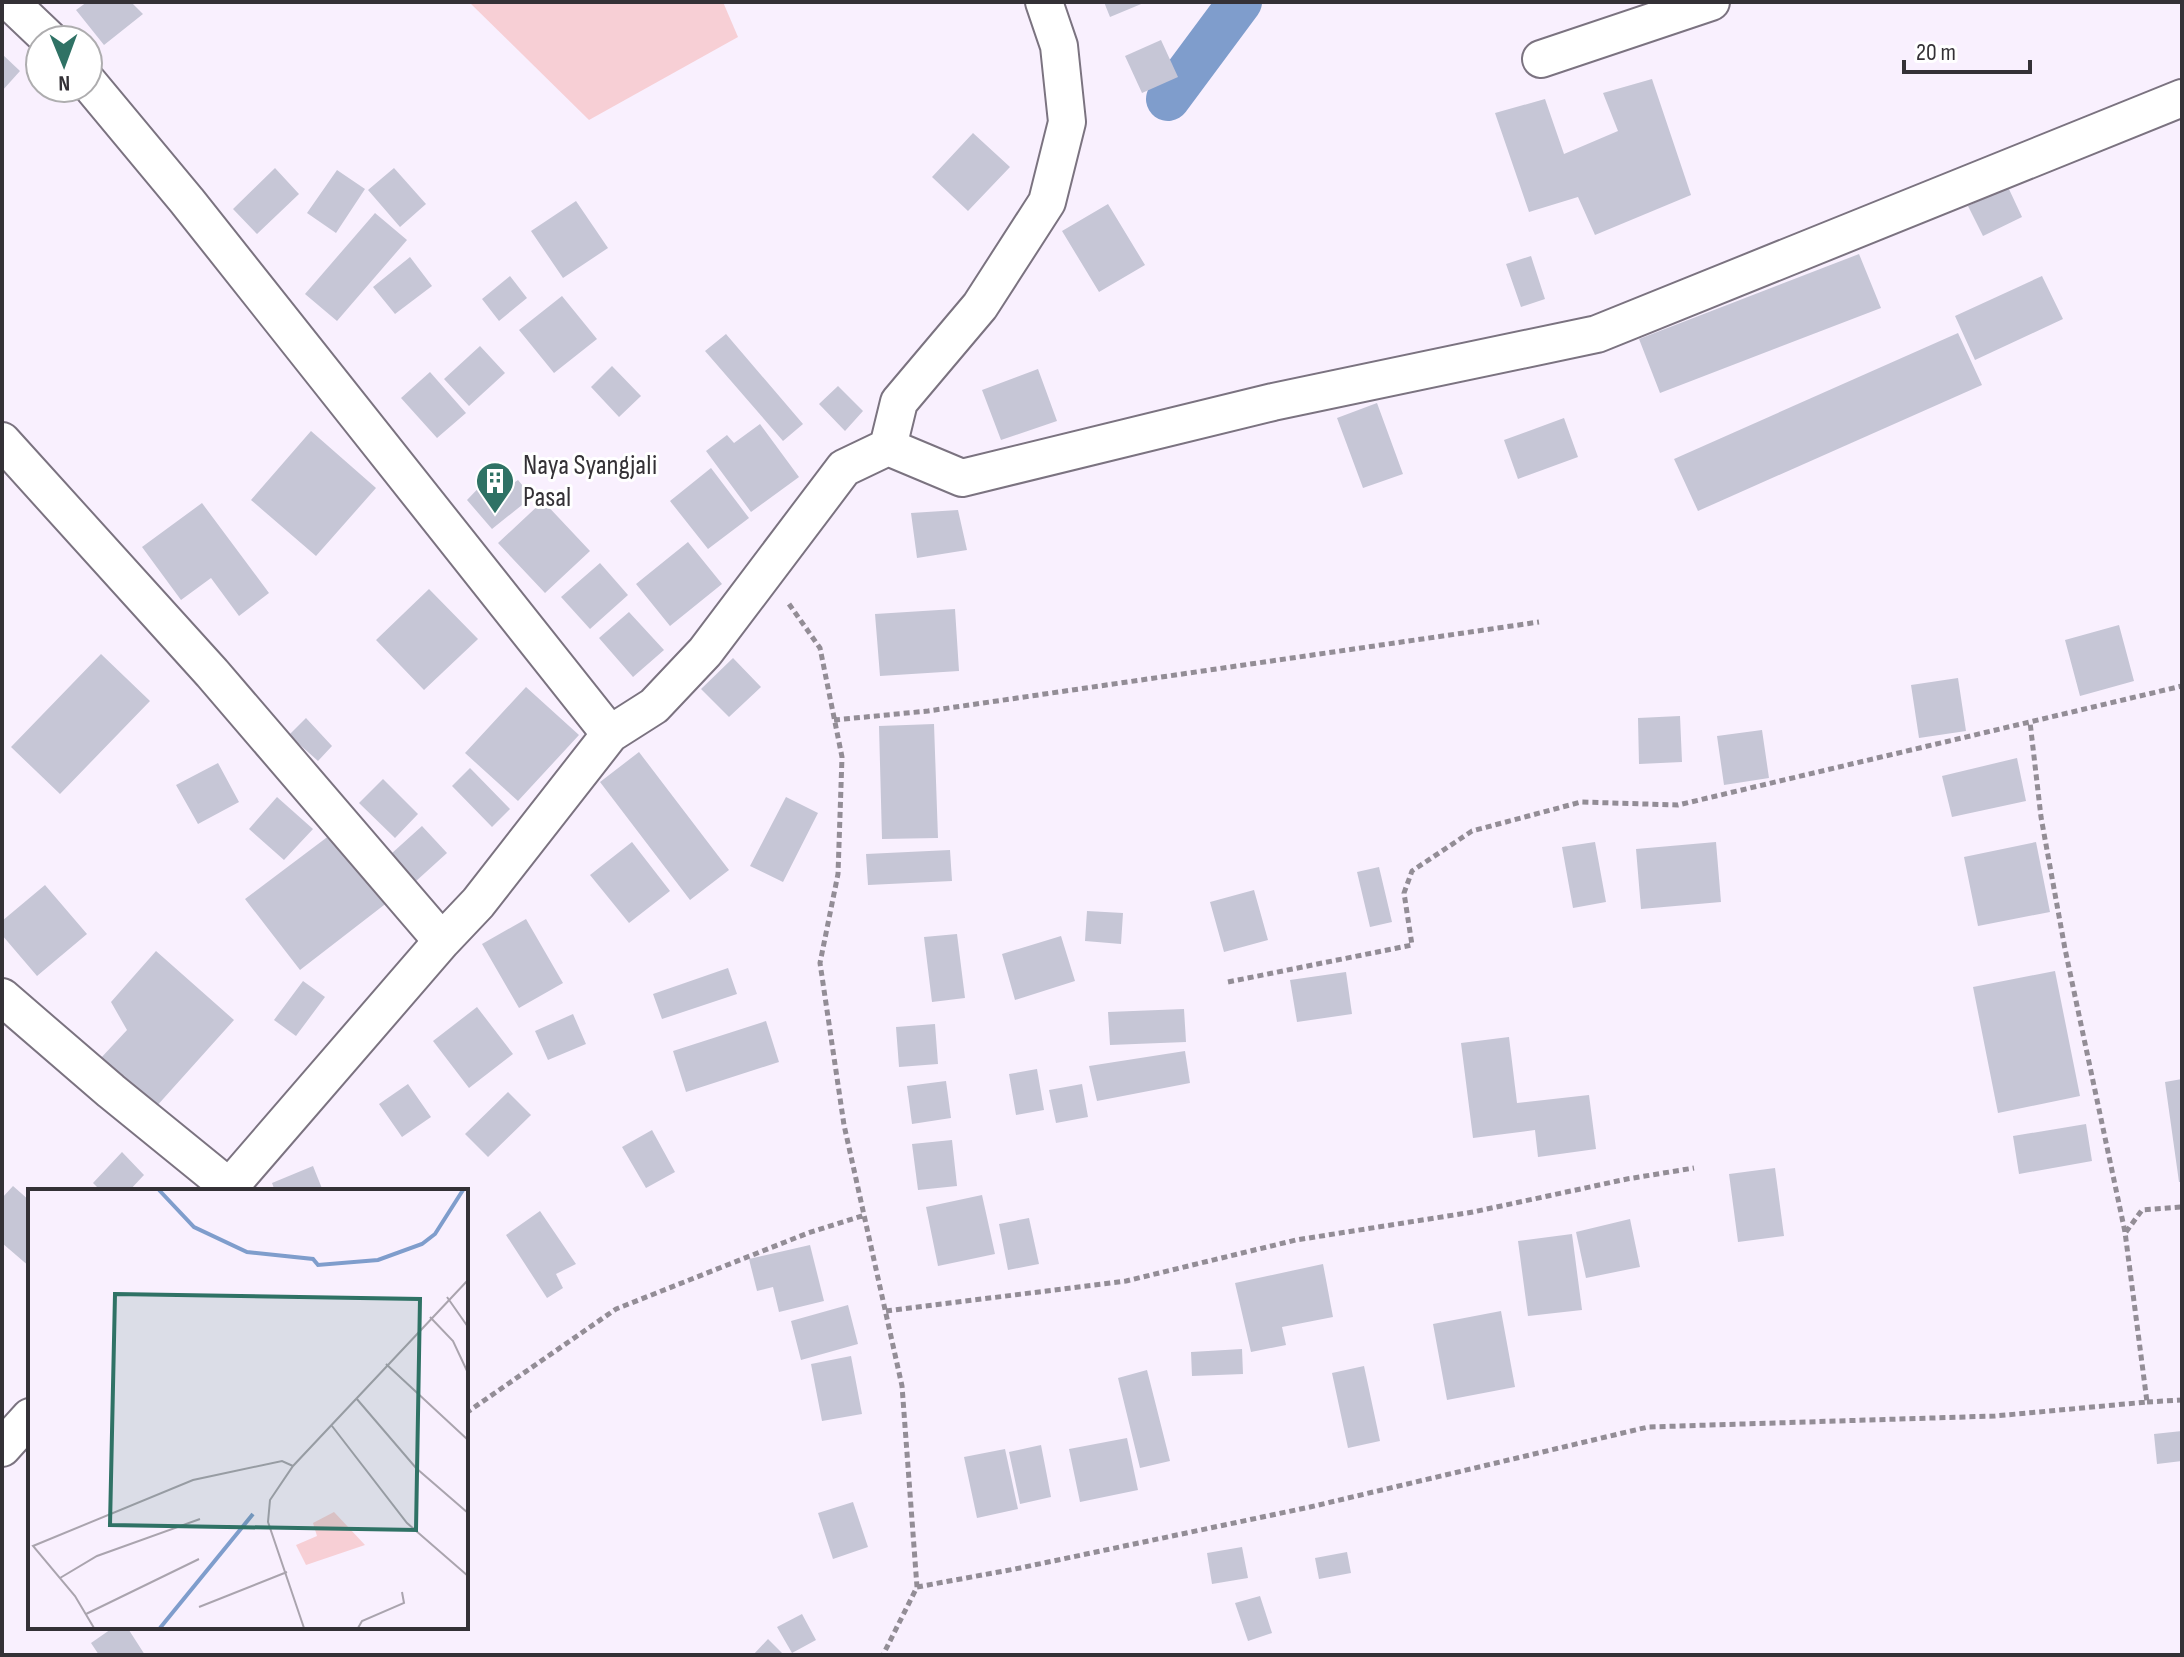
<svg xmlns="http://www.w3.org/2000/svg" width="2184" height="1657" viewBox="0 0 2184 1657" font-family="'Sofia Sans Condensed',sans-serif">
  <rect width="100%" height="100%" fill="#f9f0fe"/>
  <!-- green -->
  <path fill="#f7cfd5" d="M469 2H723L738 37 589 120Z"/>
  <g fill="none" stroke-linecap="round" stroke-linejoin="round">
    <!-- canal -->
    <path stroke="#7f9dcc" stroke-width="44" d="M1168 99 1240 2"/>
  </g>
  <!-- building -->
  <path fill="#c6c6d6" d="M87 2H131L143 14 104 45 76 10Z
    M1104 2H1146L1110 17Z
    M1161 40 1178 77 1142 93 1125 56Z
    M2 54 20 71 2 91Z
    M1652 79 1691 195 1595 235 1578 197 1529 212 1495 113 1545 99 1564 154 1618 131 1603 93Z
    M973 133 1010 167 968 211 932 177Z
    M275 168 299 194 257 234 233 209Z
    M394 168 426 204 400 227 368 190Z
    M337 170 365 189 336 233 307 213Z
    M2008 187 2022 217 1983 236 1968 206Z
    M576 201 608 248 563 278 531 231Z
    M1108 204 1145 265 1099 292 1062 231Z
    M375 213 407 240 337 321 305 294Z
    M1859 254 1881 308 1660 393 1639 339Z
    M1531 256 1545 299 1521 307 1506 264Z
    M410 257 432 286 395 314 373 287Z
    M510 276 527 298 499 321 482 299Z
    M2042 276 2063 319 1975 360 1955 316Z
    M562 296 597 339 554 373 519 330Z
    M1958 333 1982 385 1698 511 1674 459Z
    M726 334 803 424 783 441 705 351Z
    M480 346 505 373 469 406 444 379Z
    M612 366 641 396 619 417 591 387Z
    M1038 369 1057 421 1001 440 982 390Z
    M430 372 466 413 437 438 401 398Z
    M838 386 863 411 845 431 819 404Z
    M1377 403 1403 474 1363 488 1337 418Z
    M1564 418 1578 457 1518 479 1504 440Z
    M760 424 799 477 751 512 706 451 727 435 734 443Z
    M311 431 376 488 316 556 251 500Z
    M711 468 749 518 708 549 670 501Z
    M490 476 503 490 518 480 532 497 492 529 467 500Z
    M543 501 590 551 545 593 498 543Z
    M202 503 269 593 239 616 211 578 181 600 142 547Z
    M958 510 967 550 917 558 911 513Z
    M688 542 722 584 670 626 636 584Z
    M600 563 628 595 590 629 561 597Z
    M429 589 478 639 424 690 376 640Z
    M955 609 959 671 880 676 875 614Z
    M629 612 664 650 633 677 599 638Z
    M2119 625 2134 681 2080 696 2065 640Z
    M101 654 150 701 60 794 11 747Z
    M733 658 761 687 729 717 701 689Z
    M1958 678 1966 731 1919 738 1911 685Z
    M526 687 579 735 518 801 465 753Z
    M1680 716 1682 762 1639 764 1638 718Z
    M306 718 332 746 318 761 289 735Z
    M934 724 938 838 882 839 879 726Z
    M1762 730 1769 778 1724 785 1717 736Z
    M639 752 729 870 690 900 600 782Z
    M2017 758 2026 801 1952 817 1942 776Z
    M218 763 239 802 198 824 176 785Z
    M470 768 510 809 492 827 452 786Z
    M383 779 418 814 395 838 359 803Z
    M277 797 313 829 284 860 249 829Z
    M786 797 818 813 783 882 750 866Z
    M422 826 447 853 415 882 391 854Z
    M334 832 397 895 300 970 245 899Z
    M632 842 670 891 629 923 590 875Z
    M1595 842 1606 902 1573 908 1562 847Z
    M1716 842 1721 902 1641 909 1636 849Z
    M2036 842 2050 912 1978 926 1964 857Z
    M950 850 952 881 868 885 866 854Z
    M1379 867 1392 922 1370 927 1357 872Z
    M45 885 87 934 37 976 2 935V921Z
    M1254 890 1268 940 1224 952 1210 902Z
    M1087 911 1123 913 1121 944 1085 941Z
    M526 919 563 983 519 1008 482 944Z
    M957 934 965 998 932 1002 924 937Z
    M1061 936 1075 981 1015 1000 1002 954Z
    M156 951 234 1020 155 1108 100 1059 127 1030 111 1002Z
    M728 968 737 994 662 1019 653 994Z
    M2055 971 2080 1096 1998 1113 1973 987Z
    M1346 972 1352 1014 1297 1022 1290 980Z
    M303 981 325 997 296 1036 274 1020Z
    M477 1007 513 1054 469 1088 433 1041Z
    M1184 1009 1186 1042 1110 1045 1108 1012Z
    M573 1014 586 1044 548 1060 535 1031Z
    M766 1021 779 1062 686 1092 673 1051Z
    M935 1024 938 1064 899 1067 896 1027Z
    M1509 1037 1517 1103 1589 1095 1596 1149 1538 1157 1535 1130 1473 1138 1461 1043Z
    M1185 1051 1190 1083 1097 1101 1089 1066Z
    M1037 1069 1044 1110 1016 1115 1009 1074Z
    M2182 1079V1182H2179L2165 1082Z
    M946 1081 951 1118 912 1124 907 1086Z
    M408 1084 431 1117 402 1137 379 1104Z
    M1082 1084 1088 1117 1056 1123 1049 1090Z
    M508 1092 531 1115 488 1157 465 1134Z
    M2086 1124 2092 1161 2019 1174 2013 1136Z
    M652 1130 675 1172 646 1188 622 1147Z
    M952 1140 957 1186 918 1190 912 1144Z
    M122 1152 144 1175 129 1191H101L93 1183Z
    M313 1166 323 1191H275L272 1183Z
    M1775 1168 1784 1236 1738 1242 1729 1174Z
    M13 1186 30 1201V1267L2 1243V1198Z
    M982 1195 995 1254 938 1266 926 1207Z
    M540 1211 576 1264 556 1274 563 1288 547 1298 506 1235Z
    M1029 1218 1039 1264 1008 1270 999 1224Z
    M1630 1219 1640 1267 1586 1278 1576 1232Z
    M1572 1234 1582 1310 1528 1316 1518 1241Z
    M810 1245 824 1301 779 1312 773 1287 757 1291 749 1259Z
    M1323 1264 1333 1317 1282 1327 1286 1345 1251 1352 1235 1283Z
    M848 1305 858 1344 801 1360 791 1321Z
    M1501 1311 1515 1387 1447 1400 1433 1324Z
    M1242 1349 1243 1374 1192 1376 1191 1352Z
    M851 1356 862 1414 822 1421 811 1364Z
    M1364 1366 1380 1441 1348 1448 1332 1373Z
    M1147 1370 1170 1461 1140 1468 1118 1378Z
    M2182 1431V1461L2157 1464 2154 1434Z
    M1127 1438 1138 1490 1080 1502 1069 1449Z
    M1041 1445 1051 1497 1020 1504 1009 1452Z
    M1005 1449 1018 1509 977 1518 964 1457Z
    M853 1502 868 1547 833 1559 818 1513Z
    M1242 1547 1248 1578 1212 1584 1207 1553Z
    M1347 1552 1351 1573 1319 1579 1315 1558Z
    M1260 1596 1272 1633 1248 1641 1235 1603Z
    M802 1614 816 1640 792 1653 777 1627Z
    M114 1627H127L145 1655H99L91 1643Z
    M768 1639 784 1655H753Z"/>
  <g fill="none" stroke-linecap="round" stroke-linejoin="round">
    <defs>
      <path id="minor" d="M10 2 50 40
        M1541 59 1711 2
        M88 82 187 201 610 734
        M2 441 212 673 442 941
        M888 447 962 478 1273 402 1597 334 2182 98
        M2 997 111 1091 229 1187
        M226 1191 442 941 478 903 610 734 654 706 705 652 844 468 888 447 899 402 980 306 1047 202 1067 122 1059 46 1044 2
        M2 1448 30 1417"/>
    </defs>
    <!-- minor casing -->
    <use href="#minor" stroke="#7b7380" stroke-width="40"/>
    <!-- path -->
    <path stroke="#938d96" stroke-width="5" stroke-dasharray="6 4" stroke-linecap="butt" d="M789 604 820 648 842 757 838 874 820 963 844 1125 902 1386 917 1587 883 1655
      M834 720 928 711 1539 622
      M1228 982 1412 945 1404 893 1412 871 1472 831 1581 802 1678 805 2182 686
      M2126 1232 2142 1210 2182 1207
      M886 1311 1126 1281 1296 1240 1473 1212 1627 1179 1694 1168
      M2147 1402 2182 1400
      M466 1413 616 1309 808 1233 865 1215
      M917 1587 1015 1569 1310 1507 1648 1427 1995 1416 2147 1402 2125 1232 2065 949 2041 817 2030 722"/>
    <!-- minor -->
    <use href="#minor" stroke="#fff" stroke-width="36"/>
  </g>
  <!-- icons -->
  <defs>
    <symbol id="building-pin" viewBox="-11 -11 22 30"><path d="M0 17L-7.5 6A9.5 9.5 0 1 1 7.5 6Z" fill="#2f7265" stroke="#fff"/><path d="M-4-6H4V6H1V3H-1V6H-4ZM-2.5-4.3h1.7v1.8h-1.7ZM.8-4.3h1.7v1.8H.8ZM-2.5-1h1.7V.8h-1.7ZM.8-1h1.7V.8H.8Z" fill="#fff"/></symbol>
  </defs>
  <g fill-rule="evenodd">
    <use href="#building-pin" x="473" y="459" width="44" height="60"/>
  </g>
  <g text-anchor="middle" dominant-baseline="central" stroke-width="6" stroke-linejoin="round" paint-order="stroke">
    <!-- poi labels -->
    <g font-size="28" fill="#343136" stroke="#fff" text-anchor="start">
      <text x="523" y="465">Naya Syangjali<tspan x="523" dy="32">Pasal</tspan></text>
    </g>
  </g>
  <!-- overview -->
  <g transform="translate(28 1189)">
    <rect width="440" height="440" fill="#f9f0fe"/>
    <path d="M306 323 337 356 278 376 268 356 289 347 285 334Z" fill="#f7cfd5"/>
    <path fill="none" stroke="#7f9dcc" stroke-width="4" d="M131 1 166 38 219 63 285 70 290 76 350 71 394 55 407 45 435 1M132 439 225 325"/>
    <path fill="none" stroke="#aaa4ae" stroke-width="2" d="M419 108 440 138M402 128 425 152 440 184M358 175 440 251M328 209 388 279 440 324M304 237 379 334 440 387M32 389 69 367 172 330M171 418 259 383M58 425 171 370M66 439 47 407 5 357 165 291 254 272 265 277M276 439 240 333 242 311 265 277 440 91M330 439 334 432 376 414 374 403"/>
    <path fill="#2f7265" fill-opacity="0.15" stroke="#2f7265" stroke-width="4" d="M87 105 392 110 388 341 82 336Z"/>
    <rect width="440" height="440" fill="none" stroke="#343136" stroke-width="4"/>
  </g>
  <!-- border -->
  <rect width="2184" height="1657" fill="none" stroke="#343136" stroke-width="8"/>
  <!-- north arrow -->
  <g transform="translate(64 64) rotate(179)"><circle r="38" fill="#ffffff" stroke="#aeadaf" stroke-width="2"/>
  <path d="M0-6L14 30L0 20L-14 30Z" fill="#2f7265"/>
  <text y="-12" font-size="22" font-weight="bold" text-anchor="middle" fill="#343136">N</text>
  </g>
  <!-- scale -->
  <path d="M1904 60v12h126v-12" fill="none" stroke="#343136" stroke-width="4"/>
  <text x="1916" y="60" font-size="24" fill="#343136" stroke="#ffffff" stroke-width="6" paint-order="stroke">20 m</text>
</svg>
